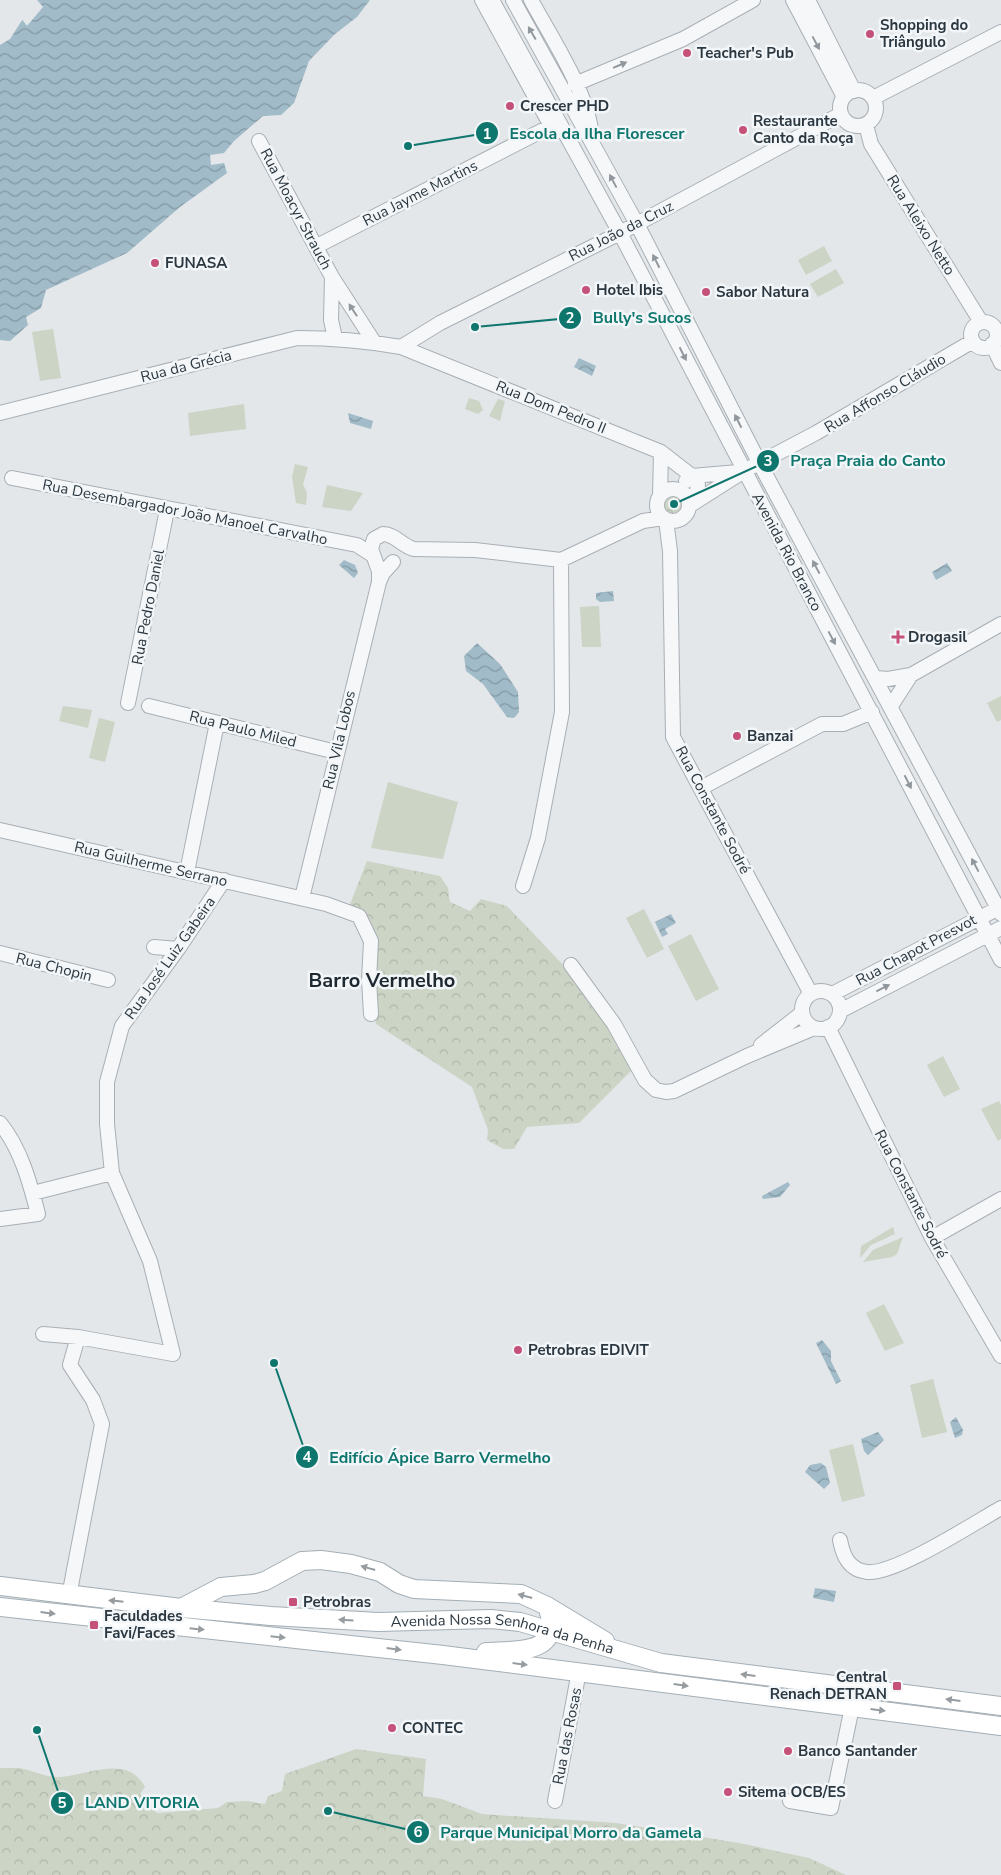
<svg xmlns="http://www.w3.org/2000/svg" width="1001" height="1875" viewBox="0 0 1001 1875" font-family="'Nunito Sans',sans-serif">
  <defs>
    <pattern id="forest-crowns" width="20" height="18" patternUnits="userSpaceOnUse" patternTransform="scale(1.25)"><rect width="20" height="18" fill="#cbd4c5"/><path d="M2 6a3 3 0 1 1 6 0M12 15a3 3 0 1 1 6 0" fill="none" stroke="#aeb7aa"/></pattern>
    <pattern id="water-waves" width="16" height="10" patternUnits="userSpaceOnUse" patternTransform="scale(1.25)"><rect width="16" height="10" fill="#a1bbc8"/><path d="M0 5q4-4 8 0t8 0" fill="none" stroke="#8399a4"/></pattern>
  </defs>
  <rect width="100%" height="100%" fill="#e3e7ea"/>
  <!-- green -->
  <path fill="#cbd4c5" d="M824 246 832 261 806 275 798 260Z
    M836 269 844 283 818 297 810 284Z
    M53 329 61 378 40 381 32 332Z
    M469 398 479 401 483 410 478 414 465 409Z
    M498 399 505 401 500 421 489 416Z
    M244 404 246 429 190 436 188 413Z
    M295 464 308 467 303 484 307 493 306 505 296 503 292 477Z
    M327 485 363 493 351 511 322 507Z
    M599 606 601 647H582L580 607Z
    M1001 696V720L997 722 987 703Z
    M63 706 92 710 88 728 59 721Z
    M99 718 115 722 105 762 89 758Z
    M388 782 458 802 443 859 371 848Z
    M644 909 664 949 647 958 626 918Z
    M691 934 719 989 696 1001 668 946Z
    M943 1056 960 1089 944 1097 927 1065Z
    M999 1101 1001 1105V1139L998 1141 981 1109Z
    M893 1227 895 1234 871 1245 860 1258 861 1246Z
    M903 1237 897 1254 892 1257 863 1262 873 1250Z
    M884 1304 904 1343 885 1351 866 1313Z
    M933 1379 947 1432 922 1438 910 1385Z
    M853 1444 865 1496 842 1502 829 1450Z"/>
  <!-- forest -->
  <path fill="url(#forest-crowns)" d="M659 505a14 14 0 1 1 28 0a14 14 0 1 1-28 0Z
    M367 861 440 876 448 888 450 902 470 911 481 899 507 906 567 969 636 1066 579 1123 527 1127 514 1149H503L487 1140 488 1130 472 1087 376 1024 364 929 347 912Z
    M356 1749 426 1759 423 1796 442 1799 482 1814 616 1823 739 1843 809 1858 846 1875H0V1768C6 1768 13 1768 19 1768 33 1770 46 1778 61 1777 88 1775 128 1754 145 1787L140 1794 157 1813 218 1808 227 1802 247 1801 265 1804 268 1796 282 1791 285 1774Z"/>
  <!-- water -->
  <path fill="url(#water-waves)" d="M35 0H370L357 17 335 34 309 61 294 103 281 115 263 116 234 141 224 153 210 155 211 165 224 163 227 173 180 207 127 253 46 290 41 308 26 317 28 325 10 341 0 340V45L10 39Z
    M579 358 596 366 592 376 574 367Z
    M348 413 373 421 371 429 350 423Z
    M344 560 355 565 358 573 354 578 339 565Z
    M947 563 952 571 936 580 932 572Z
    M613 591 614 601 600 602 596 599V593Z
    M477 643 500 664 518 692 519 712 514 718 507 717 483 684 466 671 464 656Z
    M671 914 676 923 665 929 668 934 662 937 655 922Z
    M788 1182 790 1185 780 1197 763 1199 762 1196Z
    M822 1340 831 1351V1361L841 1381 836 1384 816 1343Z
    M956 1417 963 1430 962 1435 955 1438 950 1422Z
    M878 1432 884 1440 868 1455 864 1451 861 1439Z
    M821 1463 826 1467 830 1483 824 1489 805 1472 810 1465Z
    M815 1588 836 1591 834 1602 813 1598Z"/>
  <!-- pier -->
  <path fill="#e3e7ea" d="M32 0H37L43 7 27 26 21 18Z"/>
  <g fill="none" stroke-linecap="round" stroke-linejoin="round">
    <defs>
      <path id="minor" d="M482 0 551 126 557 131
        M492 0 620 233 1001 960
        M513 0 637 224 760 464 1001 914
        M531 0C551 37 586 90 591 130
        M793 0 844 97
        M808 0 854 91
        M575 84 683 39 753 0
        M840 108a18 18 0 1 1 36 0a18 18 0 1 1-36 0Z
        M873 98 1001 32
        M866 125 871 144 981 322
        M259 141 332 277 374 342
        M317 246 551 126
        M332 277 331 320 335 338
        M971 335a13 13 0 1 1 26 0a13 13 0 1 1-26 0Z
        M992 344 1001 363
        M401 347 440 323 620 233 841 114
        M0 413 297 338C332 338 366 341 401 347L661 452 692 476 698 485 695 501
        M12 478 357 545 371 554
        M686 481 692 476 738 472
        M657 505a16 16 0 1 1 32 0a16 16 0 1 1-32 0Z
        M660 496 661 452
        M692 504 744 471 816 433 973 341
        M666 520 670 551 673 737 811 994
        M561 560 643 521 664 518
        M379 582V571L371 549 374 539 383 534C395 534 402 546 414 549L475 550 561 560
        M876 678 888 679 911 675 1001 624
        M128 703 167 510
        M149 706 336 752
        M891 706 911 675
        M701 788 822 724H843L872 712
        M0 830 326 904 359 916 371 941 369 980 371 1014
        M187 872 217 723
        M523 886 538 838 562 712 561 560
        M302 898 379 582 383 573 393 562
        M154 947 178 949
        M0 953 108 980
        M571 965 614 1024 645 1080 656 1090 666 1092 674 1091 747 1056 814 1028
        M802 1010a19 19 0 1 1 38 0a19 19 0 1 1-38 0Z
        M832 994 1001 907
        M840 1011 1001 928
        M828 1027 932 1238 1001 1356
        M761 1045 802 1013
        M33 1193 112 1173
        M0 1219 38 1214C30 1183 21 1149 0 1123
        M932 1238 1001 1199
        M43 1334 78 1337 173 1354 150 1261 112 1173 107 1124V1082L122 1026 178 949 224 880
        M840 1540C843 1556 849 1570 867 1572 895 1575 974 1523 1001 1508
        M69 1596 102 1424 93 1400 70 1365 78 1337
        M555 1801 579 1671
        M790 1801 831 1808 852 1707"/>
      <g id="major">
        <path id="s1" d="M0 1586 181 1608 271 1616 378 1622 491 1619 520 1622 661 1663 1001 1706"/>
        <path d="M547 1606 605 1641"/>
        <path d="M0 1607 443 1655 1001 1726"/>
        <path d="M181 1608 221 1587 254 1584 265 1581 302 1561 321 1560 351 1564 380 1572 399 1584 414 1589 521 1594 547 1606C565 1655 518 1650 486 1652"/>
      </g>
    </defs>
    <!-- minor casing -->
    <use href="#minor" stroke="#a8afb4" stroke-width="16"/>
    <!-- major casing -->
    <use href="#major" stroke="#a3aeb5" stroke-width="20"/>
    <!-- minor -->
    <use href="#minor" stroke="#f6f7f9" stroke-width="14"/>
    <!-- major -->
    <use href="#major" stroke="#fff" stroke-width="18"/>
  </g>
  <!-- one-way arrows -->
  <defs><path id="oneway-solid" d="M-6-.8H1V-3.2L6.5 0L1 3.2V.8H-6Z" transform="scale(1.25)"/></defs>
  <g fill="#91989d">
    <use href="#oneway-solid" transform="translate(532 33) rotate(-120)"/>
    <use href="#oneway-solid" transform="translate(816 43) rotate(62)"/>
    <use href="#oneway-solid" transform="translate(620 65) rotate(-23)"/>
    <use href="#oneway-solid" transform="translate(613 181) rotate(-118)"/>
    <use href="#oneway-solid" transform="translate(656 261) rotate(-117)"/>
    <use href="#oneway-solid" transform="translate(353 310) rotate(-123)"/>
    <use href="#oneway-solid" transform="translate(683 354) rotate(63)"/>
    <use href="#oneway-solid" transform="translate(738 421) rotate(-117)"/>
    <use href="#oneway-solid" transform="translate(816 567) rotate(-118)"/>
    <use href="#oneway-solid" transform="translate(832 638) rotate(62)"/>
    <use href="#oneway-solid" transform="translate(908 782) rotate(63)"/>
    <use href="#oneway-solid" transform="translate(975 865) rotate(-118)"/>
    <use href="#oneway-solid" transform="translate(883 988) rotate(-27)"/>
  </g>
  <g fill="#969ca0">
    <use href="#oneway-solid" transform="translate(368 1568) rotate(-164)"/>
    <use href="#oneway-solid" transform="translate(525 1596) rotate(-165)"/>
    <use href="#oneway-solid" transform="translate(116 1601) rotate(-174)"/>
    <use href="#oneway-solid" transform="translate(48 1613) rotate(7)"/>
    <use href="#oneway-solid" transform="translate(346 1620) rotate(-176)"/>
    <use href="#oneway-solid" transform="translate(197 1629) rotate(6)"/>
    <use href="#oneway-solid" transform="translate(278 1637) rotate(6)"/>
    <use href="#oneway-solid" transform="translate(394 1649) rotate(7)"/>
    <use href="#oneway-solid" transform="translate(520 1664) rotate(7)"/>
    <use href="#oneway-solid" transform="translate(748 1675) rotate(-173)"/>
    <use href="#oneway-solid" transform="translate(681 1685) rotate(8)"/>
    <use href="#oneway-solid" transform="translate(953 1700) rotate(-173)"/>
    <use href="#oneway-solid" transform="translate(878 1710) rotate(7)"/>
  </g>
  <!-- markers -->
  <g fill="#c65178" stroke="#f3f6f8" stroke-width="2">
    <circle cx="870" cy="34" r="5"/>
    <circle cx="687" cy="53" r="5"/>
    <circle cx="510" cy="106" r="5"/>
    <circle cx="743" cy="130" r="5"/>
    <circle cx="155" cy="263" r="5"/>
    <circle cx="586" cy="290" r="5"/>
    <circle cx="706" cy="292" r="5"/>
    <path d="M895.5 629.5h5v5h5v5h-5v5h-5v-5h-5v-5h5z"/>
    <circle cx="737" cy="736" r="5"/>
    <circle cx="518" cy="1350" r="5"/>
    <rect x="288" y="1597" width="10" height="10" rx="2.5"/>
    <rect x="89" y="1620" width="10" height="10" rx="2.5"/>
    <rect x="892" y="1681" width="10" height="10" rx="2.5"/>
    <circle cx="392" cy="1728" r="5"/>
    <circle cx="788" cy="1751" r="5"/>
    <circle cx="728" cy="1792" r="5"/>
  </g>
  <g text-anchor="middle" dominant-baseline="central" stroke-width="5" stroke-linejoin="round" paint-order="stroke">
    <!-- poi labels -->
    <g font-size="15" font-weight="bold" fill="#2c3841" stroke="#f3f6f8" text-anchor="start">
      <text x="880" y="25">Shopping do<tspan x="880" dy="17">Triângulo</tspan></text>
      <text x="697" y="53">Teacher's Pub</text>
      <text x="520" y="106">Crescer PHD</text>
      <text x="753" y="121">Restaurante<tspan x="753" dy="17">Canto da Roça</tspan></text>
      <text x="165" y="263">FUNASA</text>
      <text x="596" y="290">Hotel Ibis</text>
      <text x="716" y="292">Sabor Natura</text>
      <text x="908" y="637">Drogasil</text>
      <text x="747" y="736">Banzai</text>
      <text x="528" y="1350">Petrobras EDIVIT</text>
      <text x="303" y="1602">Petrobras</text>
      <text x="104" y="1616">Faculdades<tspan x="104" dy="17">Favi/Faces</tspan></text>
      <text x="887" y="1677" text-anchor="end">Central<tspan x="887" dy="17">Renach DETRAN</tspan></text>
      <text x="402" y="1728">CONTEC</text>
      <text x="798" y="1751">Banco Santander</text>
      <text x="738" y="1792">Sitema OCB/ES</text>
    </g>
    <!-- street labels -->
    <g font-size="15" fill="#2c3841" stroke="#f3f6f8">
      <text transform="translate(420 193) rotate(-27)">Rua Jayme Martins</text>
      <text transform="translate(296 209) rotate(62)">Rua Moacyr Strauch</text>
      <text transform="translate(921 225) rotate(58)">Rua Aleixo Netto</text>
      <text transform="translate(621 231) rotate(-27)">Rua João da Cruz</text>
      <text transform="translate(186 366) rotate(-14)">Rua da Grécia</text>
      <text transform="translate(885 393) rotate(-31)">Rua Affonso Cláudio</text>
      <text transform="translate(551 407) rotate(22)">Rua Dom Pedro II</text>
      <text transform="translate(185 512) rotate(11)">Rua Desembargador João Manoel Carvalho</text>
      <text transform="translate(787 552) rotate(62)">Avenida Rio Branco</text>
      <text transform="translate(148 607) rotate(-79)">Rua Pedro Daniel</text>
      <text transform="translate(243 729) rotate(14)">Rua Paulo Miled</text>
      <text transform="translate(339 740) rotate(-77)">Rua Vila Lobos</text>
      <text transform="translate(713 810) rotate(62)">Rua Constante Sodré</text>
      <text transform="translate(151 864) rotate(13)">Rua Guilherme Serrano</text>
      <text transform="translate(916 950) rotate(-28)">Rua Chapot Presvot</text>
      <text transform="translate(170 958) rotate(-55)">Rua José Luiz Gabeira</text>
      <text transform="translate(54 967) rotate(14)">Rua Chopin</text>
      <text transform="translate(911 1194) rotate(63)">Rua Constante Sodré</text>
      <text stroke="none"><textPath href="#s1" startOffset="506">Avenida Nossa Senhora da Penha</textPath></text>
      <text transform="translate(567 1736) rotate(-79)">Rua das Rosas</text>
    </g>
    <!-- district labels -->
    <g font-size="20" font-weight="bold" fill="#1e2932" stroke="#f3f6f8">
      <text x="382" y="980">Barro Vermelho</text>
    </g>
  </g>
  <!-- callouts -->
  <path fill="none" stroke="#0f766e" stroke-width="2" d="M408 146L487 133M475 327L570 318M674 504L768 461M274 1363L307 1457M37 1730L62 1803M328 1811L418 1832"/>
  <g fill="#0f766e" stroke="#f3f6f8" stroke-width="2">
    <circle cx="408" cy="146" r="5"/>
    <circle cx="475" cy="327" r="5"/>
    <circle cx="674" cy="504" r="5"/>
    <circle cx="274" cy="1363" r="5"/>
    <circle cx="37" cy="1730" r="5"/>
    <circle cx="328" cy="1811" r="5"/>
    <circle cx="487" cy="133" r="12"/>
    <circle cx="570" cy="318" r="12"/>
    <circle cx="768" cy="461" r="12"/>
    <circle cx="307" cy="1457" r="12"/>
    <circle cx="62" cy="1803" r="12"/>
    <circle cx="418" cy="1832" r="12"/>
  </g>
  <g font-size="15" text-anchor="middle" font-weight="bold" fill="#fff">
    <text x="487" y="139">1</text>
    <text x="570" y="323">2</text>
    <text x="768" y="466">3</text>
    <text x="307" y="1462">4</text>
    <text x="62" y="1808">5</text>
    <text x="418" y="1837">6</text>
  </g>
  <g font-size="16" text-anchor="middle" font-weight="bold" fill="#0f766e" stroke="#f3f6f8" stroke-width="5" stroke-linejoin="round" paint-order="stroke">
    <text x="597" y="139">Escola da Ilha Florescer</text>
    <text x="642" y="323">Bully's Sucos</text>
    <text x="868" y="466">Praça Praia do Canto</text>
    <text x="440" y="1463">Edifício Ápice Barro Vermelho</text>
    <text x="142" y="1808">LAND VITORIA</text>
    <text x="571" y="1838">Parque Municipal Morro da Gamela</text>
  </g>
</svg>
